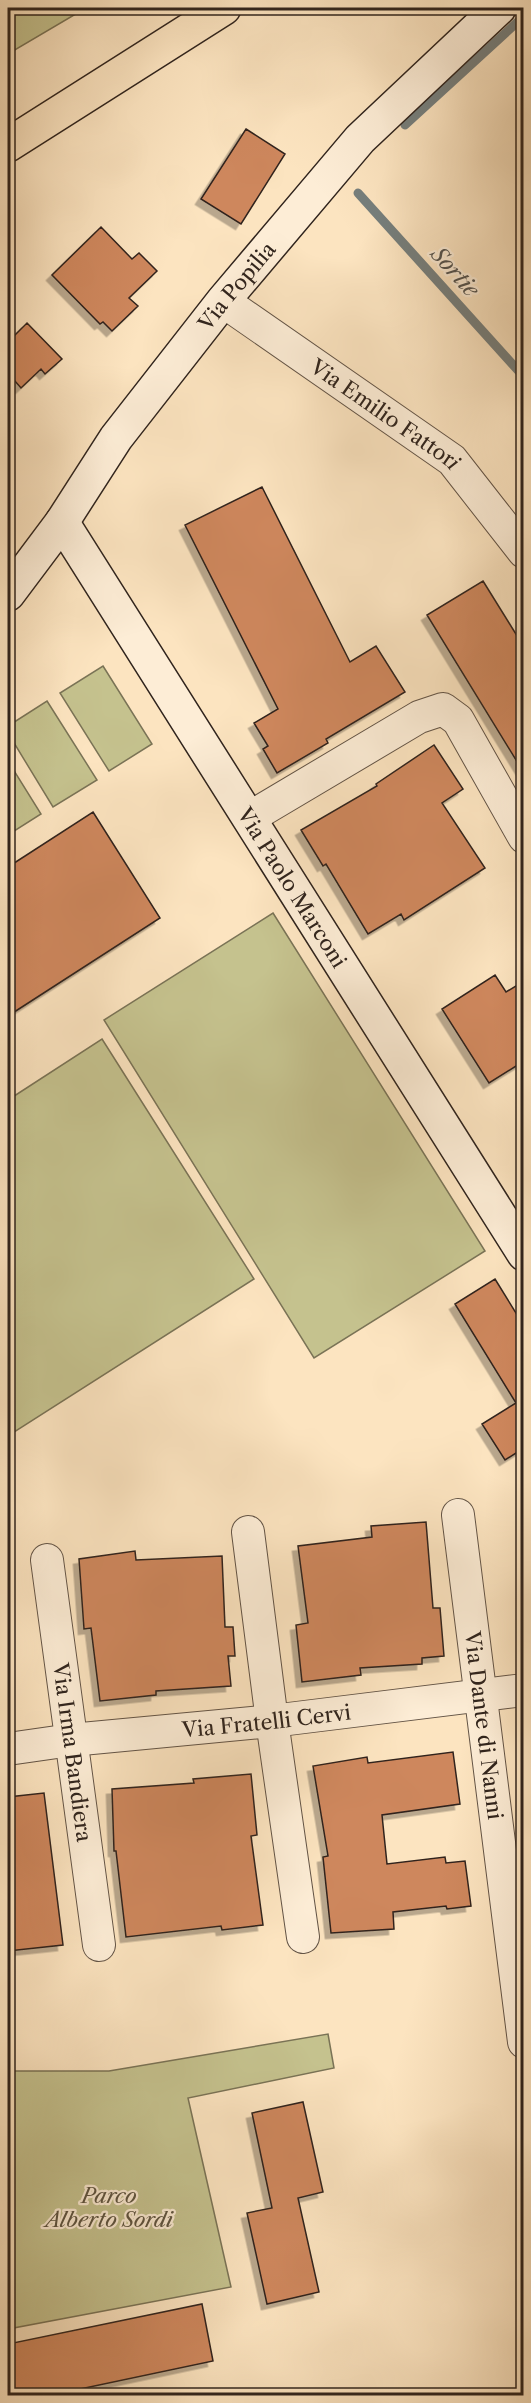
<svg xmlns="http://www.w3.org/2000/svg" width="531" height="2403" viewBox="0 0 531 2403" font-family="'Libre Caslon Text',serif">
  <defs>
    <filter id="shadow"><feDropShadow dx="-5.5" dy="5.5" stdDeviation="0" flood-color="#0004"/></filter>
  </defs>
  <rect width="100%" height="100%" fill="#fce4c0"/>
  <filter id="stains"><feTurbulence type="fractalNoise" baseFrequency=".00333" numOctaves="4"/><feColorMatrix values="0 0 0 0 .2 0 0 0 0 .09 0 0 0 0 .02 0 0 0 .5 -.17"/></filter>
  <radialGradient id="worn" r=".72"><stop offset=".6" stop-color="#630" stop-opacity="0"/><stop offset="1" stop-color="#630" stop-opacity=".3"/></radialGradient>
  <!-- green -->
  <path fill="#c5c28e" stroke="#7a7356" stroke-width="1.5" d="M8 8H86L8 54Z
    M103 666 152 744 109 771 60 693Z
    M47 701 97 780 53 807 8 733V726Z
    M8 761 41 814 8 835Z
    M273 913 485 1251 314 1358 104 1020Z
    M102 1039 254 1279 8 1436V1100Z
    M328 2034 334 2068 188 2098 231 2287 8 2329V2071H109Z"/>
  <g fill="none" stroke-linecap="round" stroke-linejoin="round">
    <!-- stream -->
    <path stroke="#767f7d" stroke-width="9" d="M405 125 524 16
      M358 193 524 377"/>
  </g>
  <!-- building -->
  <path fill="#ce875d" stroke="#30241d" stroke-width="1.5" filter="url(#shadow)" d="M246 129 285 154 241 224 201 199Z
    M101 227 132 259 139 253 157 271 129 298 138 306 112 331 103 322 100 324 52 275Z
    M27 323 62 359 45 374 41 369 21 388 8 373V342Z
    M262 487 350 662 376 646 405 692 326 739 328 743 277 773 263 749 268 746 254 723 278 709 185 525Z
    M483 581 524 647V773L427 615Z
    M434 745 463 789 442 803 485 868 404 920 401 914 368 934 326 864 323 866 301 830 377 786 376 784Z
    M93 812 160 918 8 1016V867Z
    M495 975 506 992 524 981V1061L489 1083 442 1009Z
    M495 1279 524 1326V1448L505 1460 482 1424 516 1403 455 1304Z
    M426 1522 433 1608H440L444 1656 422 1658V1664L360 1668 361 1675 302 1682 296 1625 308 1623 298 1546 372 1537 371 1526Z
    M135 1551 136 1560 222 1556 225 1627H233L235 1656H228L231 1686 156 1691V1695L100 1701 91 1628 84 1629 79 1559Z
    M453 1752 460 1804 382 1815 387 1864 445 1857 446 1863 465 1861 471 1906 447 1909 446 1906 393 1912 394 1929 331 1933 323 1857 328 1856 313 1766 367 1757 368 1763Z
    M251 1774 257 1835 251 1836 263 1925 222 1930 221 1926 126 1937 116 1851H114L112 1789 194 1783 193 1779Z
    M44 1793 63 1945 8 1951V1797Z
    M303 2102 323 2192 298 2198 319 2292 267 2304 247 2213 272 2208 252 2113Z
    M202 2304 213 2361 47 2396H15L8 2360V2344Z"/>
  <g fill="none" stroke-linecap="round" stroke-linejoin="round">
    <defs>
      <g id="street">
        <path id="s1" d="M223 301 452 460 524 552"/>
        <path d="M249 818 419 717 443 709 458 720 524 837"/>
        <path id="s2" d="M458 1515 524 2042"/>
        <path d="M248 1532 272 1721 303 1937"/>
        <path id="s3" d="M47 1560 99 1945"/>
        <path id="s4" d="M8 1749 71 1740 272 1721 524 1690"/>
      </g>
      <g id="secondary">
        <path id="s5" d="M62 522 524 1254"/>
        <path id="s6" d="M8 594 62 522 116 438 223 301 360 139 499 8"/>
      </g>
      <path id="primary" d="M8 145 224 8"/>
    </defs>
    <!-- street casing -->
    <use href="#street" stroke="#635446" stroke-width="34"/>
    <!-- secondary casing -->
    <use href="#secondary" stroke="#30241d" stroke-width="36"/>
    <!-- primary casing -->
    <use href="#primary" stroke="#30241d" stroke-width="36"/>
    <!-- street -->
    <use href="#street" stroke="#fdedd6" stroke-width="32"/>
    <!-- secondary -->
    <use href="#secondary" stroke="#fdedd6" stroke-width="33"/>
    <!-- primary -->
    <use href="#primary" stroke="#fce4c0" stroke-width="33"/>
  </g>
  <g text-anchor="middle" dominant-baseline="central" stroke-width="4.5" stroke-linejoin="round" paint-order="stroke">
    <!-- street labels -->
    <g font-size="21" fill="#30241d" stroke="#fdedd6">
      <text stroke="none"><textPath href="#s6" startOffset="384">Via Popilia</textPath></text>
      <text stroke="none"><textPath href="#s1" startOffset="198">Via Emilio Fattori</textPath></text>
      <text stroke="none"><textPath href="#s5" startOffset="432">Via Paolo Marconi</textPath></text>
      <text stroke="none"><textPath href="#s4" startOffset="260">Via Fratelli Cervi</textPath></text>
      <text stroke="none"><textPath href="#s2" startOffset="212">Via Dante di Nanni</textPath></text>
      <text stroke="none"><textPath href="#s3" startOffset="194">Via Irma Bandiera</textPath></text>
    </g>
    <!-- park labels -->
    <g font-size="21" font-style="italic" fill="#5d533f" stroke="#fdedd6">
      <text x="109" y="2195">Parco<tspan x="109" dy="24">Alberto Sordi</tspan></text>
    </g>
    <!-- water labels -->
    <g font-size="22" font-style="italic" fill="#53524d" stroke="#fdedd6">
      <text transform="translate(455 272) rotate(48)">Sortie</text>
    </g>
  </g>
  <!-- margin -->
  <rect width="531" height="2403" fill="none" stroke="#fce4c0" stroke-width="30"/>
  <rect x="9" y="9" width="513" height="2385" fill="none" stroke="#30241d" stroke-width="3"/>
  <rect x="15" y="15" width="501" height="2373" fill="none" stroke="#30241d" stroke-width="1.5"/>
  <rect width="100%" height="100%" filter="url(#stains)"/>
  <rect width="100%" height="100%" fill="url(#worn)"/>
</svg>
